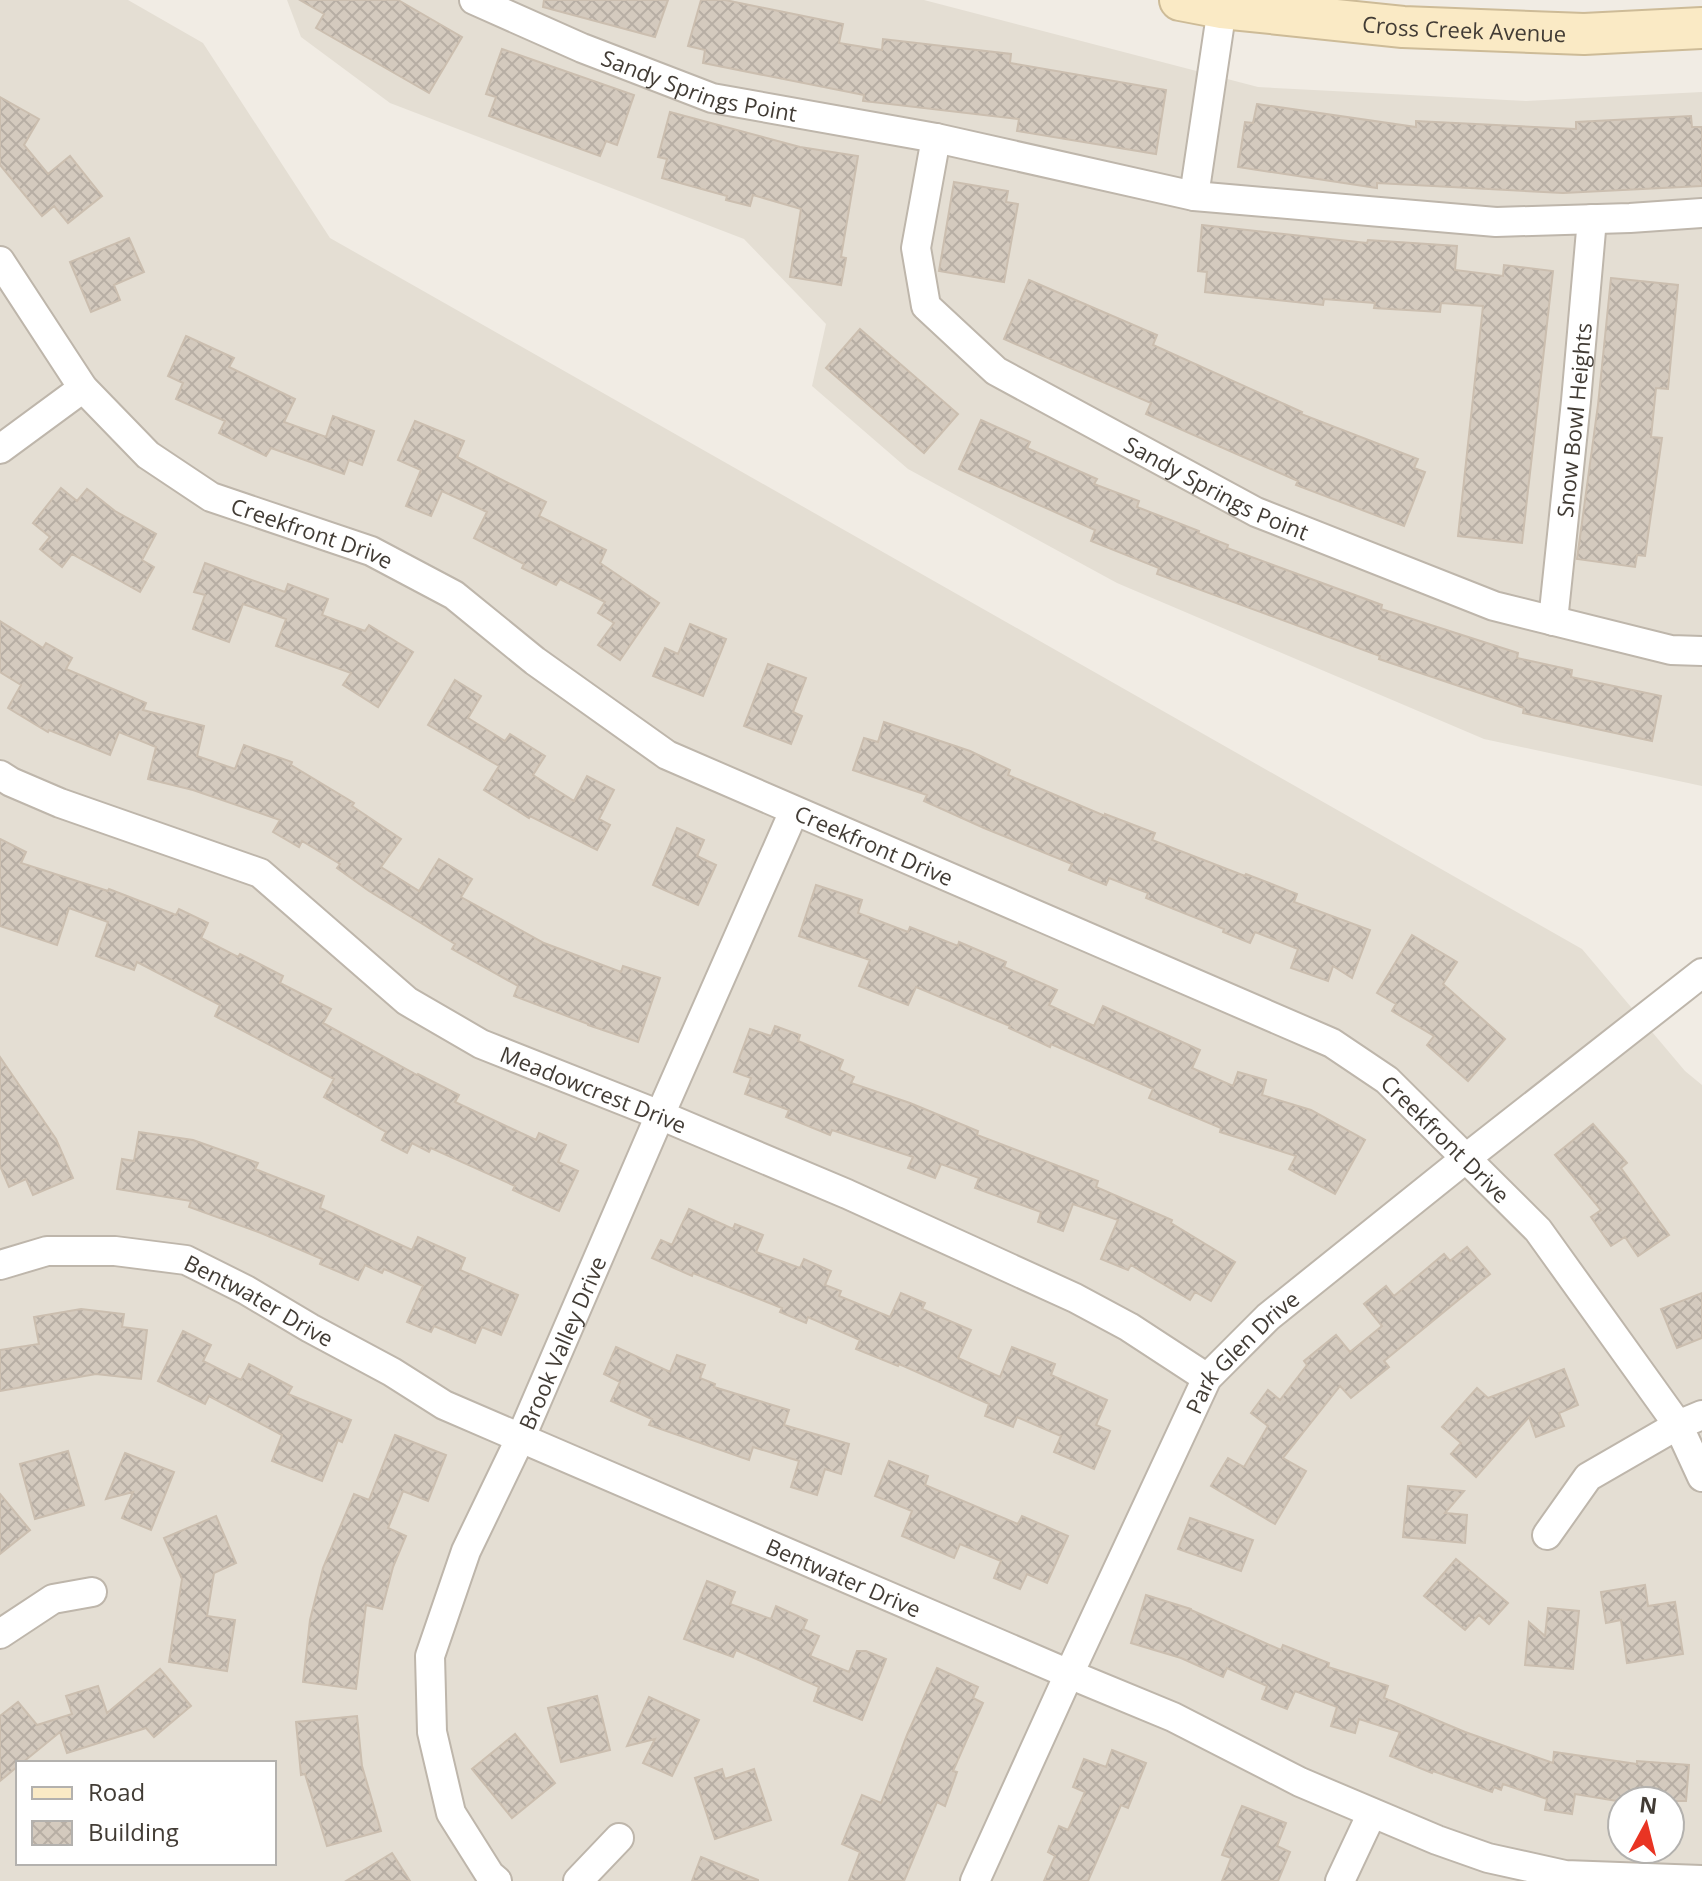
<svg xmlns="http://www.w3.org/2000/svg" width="1702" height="1881" viewBox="0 0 1702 1881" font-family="'Open Sans',sans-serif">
  <defs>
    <pattern id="building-cross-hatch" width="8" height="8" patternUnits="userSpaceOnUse" patternTransform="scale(2)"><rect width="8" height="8" fill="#d4cabe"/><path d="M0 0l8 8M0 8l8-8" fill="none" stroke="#b7aea4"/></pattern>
  </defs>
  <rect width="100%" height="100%" fill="#f1ece4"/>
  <!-- residential -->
  <path fill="#e4ded3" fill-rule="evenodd" d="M0 0H128L203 43 330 238 1582 949 1685 1071 1702 1085V1881H0ZM18 1763H274V1863H18ZM1622 1801H1670V1849H1622Z
    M287 0H924L1258 87 1526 101 1702 92V786L1484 739 1117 583 908 469 812 386 826 324 744 239 390 103 301 37Z"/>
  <!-- building -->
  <path fill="url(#building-cross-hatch)" stroke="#cbbeaf" stroke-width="2" d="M300 0H398L462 37 429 93 316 28 324 14Z
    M544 0H668L655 37 543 7Z
    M701 0H725L843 24 839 43 882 50 883 39 1011 54 1010 63 1166 90 1156 154 1017 131 1019 119 863 101 864 95 703 63 705 50 688 46Z
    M502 49 634 95 617 145 606 141 600 156 489 116 496 97 486 94Z
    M0 97 39 119 24 145 48 174 70 156 102 196 68 223 54 206 42 216 0 165Z
    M1257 104 1416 127V121L1576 129V122L1691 116 1692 127H1702V186L1563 193 1377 183V188L1238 167 1245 122 1253 123Z
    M670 112 800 147 858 156 841 257 846 258 841 285 790 277 801 209 753 195 750 206 726 200 727 196 662 178 667 159 658 157Z
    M954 182 1008 191 1006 202 1018 204 1004 282 939 271Z
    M1202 225 1367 243 1368 240 1457 246 1455 270 1503 276 1504 265 1553 271 1522 543 1458 536 1483 306 1441 303 1440 312 1374 308 1375 303 1324 299 1323 305 1205 292 1207 272 1198 271Z
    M129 238 144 272 114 285 120 300 91 312 70 262Z
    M1611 278 1678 285 1668 389 1656 388 1651 437 1662 438 1645 556 1637 555 1635 567 1577 559 1598 405Z
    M1029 280 1157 335 1153 345 1302 412 1301 414 1418 459 1414 468 1425 472 1404 526 1296 485 1298 481 1146 414 1151 403 1004 339Z
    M860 329 958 414 924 453 826 368Z
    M186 336 234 358 229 367 295 399 284 422 326 437 333 416 374 431 362 465 349 460 344 474 271 448 266 456 219 433 225 421 176 399 183 383 168 376Z
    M981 420 1030 442 1027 448 1097 479 1094 484 1139 501 1137 507 1199 531 1198 533 1228 545 1227 548 1382 605 1381 609 1518 653 1517 658 1572 670 1571 677 1661 696 1652 741 1523 713 1524 708 1379 659 1380 656 1157 574 1159 568 1091 541 1095 530 959 469Z
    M415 421 464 441 457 457 546 502 539 516 606 550 600 563 659 603 620 660 598 645 614 623 598 613 605 602 560 579 556 585 522 568 524 564 474 538 487 512 442 491 431 516 406 506 421 470 398 460Z
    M61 488 77 501 87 489 115 511 156 534 142 560 154 567 140 592 72 554 62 567 40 549 50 537 33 523Z
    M205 563 285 592 288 584 328 599 322 615 365 631 369 625 413 652 378 707 343 685 351 673 276 646 286 619 243 604 229 642 193 629 205 595 194 592Z
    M0 621 43 648 46 643 72 658 66 669 146 703 143 710 204 726 197 756 235 769 244 745 292 762 291 765 354 803 352 806 401 839 381 867 419 891 439 859 472 879 461 897 544 943 621 972 623 966 660 978 638 1042 588 1025V1024L514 996 518 986 452 949 455 944 369 891 337 868 340 864 302 841 299 847 273 832 280 820 193 790 148 779 156 747 119 732 110 755 49 730 48 732 8 708 21 685 0 672Z
    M690 624 726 639 703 696 653 676 665 648 678 654Z
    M768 664 806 678 793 712 802 716 791 744 744 726Z
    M455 680 481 696 468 718 505 741 510 734 545 756 533 775 574 801 587 776 614 790 599 819 610 825 597 850 530 816 529 818 484 790 499 766 428 725Z
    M884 722 970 751 1010 770 1008 775 1105 816V814L1155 833 1152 840 1245 876 1246 874 1297 894 1294 902 1370 930 1352 978 1333 966 1328 981 1291 968 1298 949 1255 932 1250 943 1223 932 1224 929 1146 898 1148 893 1109 878 1106 885 1069 870 1072 864 984 828 924 801 927 795 853 770 864 738 878 742Z
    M677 828 704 840 697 856 716 865 698 905 653 885Z
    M0 839 26 852 21 863 108 891 109 889 176 915 179 909 208 923 201 938 238 957 240 954 283 976 280 983 331 1009 323 1023 417 1075 418 1074 459 1095 455 1102 536 1140 539 1133 566 1145 558 1162 578 1171 559 1211 513 1190 515 1186 431 1148 429 1152 412 1143 407 1153 382 1140 386 1132 324 1097 334 1079 215 1016 220 1005 137 962 134 970 96 956 108 922 69 908 57 945 0 926Z
    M816 885 862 900 858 913 908 932 910 927 958 946 959 942 1006 962 1004 967 1057 990 1049 1005 1094 1026 1103 1006 1200 1050 1192 1068 1233 1086 1238 1072 1266 1080 1262 1095 1311 1110 1365 1140 1335 1194 1289 1169 1296 1156 1220 1132 1221 1128 1149 1098 1153 1089 1051 1044 1050 1047 1009 1028 1010 1026 916 987 908 1005 859 986 870 960 799 936Z
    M1412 935 1457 962 1443 984 1505 1039 1468 1081 1427 1045 1434 1036 1392 1011 1396 1004 1377 993Z
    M775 1026 800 1035 798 1041 843 1060 839 1070 854 1077 851 1083 910 1103 978 1131 977 1135 1098 1181 1096 1187 1172 1220 1171 1223 1235 1262 1211 1301 1195 1292 1190 1300 1131 1265 1128 1270 1101 1259 1118 1220 1073 1204 1063 1231 1038 1222 1041 1212 975 1188 979 1178 941 1164 935 1178 908 1168 913 1157 832 1130 830 1135 786 1117 789 1110 745 1094 751 1078 734 1072 750 1029 771 1036Z
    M0 1057 56 1139 73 1178 33 1195 26 1179 9 1187 0 1166Z
    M1593 1124 1627 1163 1621 1168 1669 1235 1638 1256 1625 1237 1611 1246 1591 1217 1601 1210 1555 1155Z
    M139 1132 193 1140 258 1163 255 1169 324 1196 320 1208 412 1250 418 1237 465 1258 460 1270 518 1295 501 1335 482 1327 475 1343 434 1326 431 1332 407 1322 423 1286 384 1269 382 1273 365 1265 358 1280 320 1264 322 1259 261 1233 189 1207 191 1201 117 1189 122 1159 134 1161Z
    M689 1209 733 1229 735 1224 763 1235 756 1252 800 1268 804 1259 831 1271 825 1285 841 1291 839 1296 890 1317 901 1293 925 1303 922 1309 971 1330 958 1358 1000 1377 1012 1347 1055 1364 1051 1375 1107 1400 1096 1425 1110 1431 1094 1469 1054 1452 1061 1436 1017 1417 1013 1427 985 1416 989 1404 899 1364 898 1366 856 1349 860 1340 808 1317 806 1323 780 1312 782 1308 693 1273 692 1276 652 1258 661 1240 672 1245Z
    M1467 1247 1490 1274 1384 1361 1389 1367 1351 1398 1340 1386 1283 1458 1306 1471 1275 1524 1211 1486 1228 1458 1244 1467 1268 1426 1251 1413 1268 1390 1280 1400 1307 1365 1304 1361 1336 1335 1350 1352 1382 1326 1364 1304 1386 1286 1394 1296 1444 1254 1450 1261Z
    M1702 1293V1338L1677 1348 1661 1309Z
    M81 1309 124 1314 122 1327 147 1330 141 1379 96 1374 0 1391V1350L39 1344 34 1317Z
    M183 1331 211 1345 203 1361 241 1380 249 1364 292 1387 288 1394 351 1420 342 1442 338 1440 322 1481 272 1461 282 1435 209 1396 205 1404 158 1381Z
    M616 1347 670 1372 677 1355 705 1365 700 1378 715 1384 714 1387 789 1410 784 1425 849 1444 841 1474 825 1469 817 1495 791 1487 799 1461 753 1447 749 1460 649 1425 652 1419 611 1401 620 1382 604 1374Z
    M1564 1369 1578 1405 1559 1413 1564 1426 1536 1437 1529 1417 1476 1477 1451 1454 1461 1443 1442 1427 1477 1388 1488 1398Z
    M395 1435 446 1455 428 1501 403 1491 388 1528 406 1536 393 1567 382 1609 366 1605 356 1689 303 1682 310 1620 323 1568 354 1494 369 1500Z
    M68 1451 84 1505 35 1519 20 1464Z
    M125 1453 174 1472 151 1530 122 1518 133 1492 106 1499Z
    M889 1461 928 1476 925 1485 1018 1524 1022 1516 1068 1536 1047 1583 1027 1574 1020 1589 994 1578 1001 1561 960 1544 954 1558 902 1536 912 1511 875 1496Z
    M1408 1486 1464 1491 1445 1513 1467 1515 1465 1543 1403 1537Z
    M0 1494 30 1530 0 1554Z
    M216 1516 236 1563 214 1573 207 1616 235 1620 227 1671 169 1662 182 1579 164 1538Z
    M1190 1518 1253 1540 1241 1571 1178 1549Z
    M1456 1559 1508 1603 1489 1624 1479 1615 1465 1630 1424 1596Z
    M707 1581 735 1592 730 1604 771 1619 776 1606 807 1620 803 1629 819 1636 810 1656 849 1672 857 1651H866L886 1659 862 1720 814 1701 819 1687 736 1650 733 1657 684 1639Z
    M1645 1585 1648 1606 1675 1602 1683 1654 1627 1663 1621 1620 1606 1623 1601 1592Z
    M1146 1595 1191 1609V1610L1281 1650 1283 1645 1329 1663 1328 1667 1388 1686 1384 1698 1465 1732 1553 1763 1554 1752 1637 1764V1761L1689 1765 1686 1801H1617L1575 1794 1572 1814 1545 1810 1547 1799 1503 1784 1501 1790 1494 1787 1492 1792 1433 1771 1432 1773 1390 1756 1400 1732 1359 1719 1355 1733 1331 1726 1337 1707 1295 1691 1287 1709 1262 1699 1267 1686 1227 1668 1223 1677 1181 1658 1131 1643Z
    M1548 1608 1579 1611 1573 1669 1525 1665 1529 1622 1545 1636Z
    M937 1668 978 1687 973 1698 983 1703 953 1771 957 1772 945 1806 937 1802 904 1881H849L860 1852 842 1844 862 1795 881 1803 907 1735Z
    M160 1669 191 1706 154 1737 146 1728 67 1753 60 1732 22 1763H18V1766L0 1781V1716L18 1702 37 1725 72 1714 66 1696 98 1686 107 1713Z
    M597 1696 610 1750 561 1762 548 1708Z
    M649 1697 699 1720 672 1776 643 1763 655 1739 627 1746Z
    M357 1716 362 1766 381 1831 327 1846 305 1774 301 1775 296 1722Z
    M515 1734 555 1783 512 1818 472 1769Z
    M1112 1750 1146 1763 1128 1808 1121 1805 1088 1881H1044L1055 1856 1048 1852 1059 1826 1068 1830 1085 1792 1073 1787 1084 1759 1106 1767Z
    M722 1769 725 1779 754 1769 771 1820 715 1839 695 1778Z
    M1242 1806 1286 1823 1277 1846 1290 1852 1278 1881H1222L1231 1858 1222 1855Z
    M392 1853 410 1881H346Z
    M701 1857 758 1880V1881H692Z"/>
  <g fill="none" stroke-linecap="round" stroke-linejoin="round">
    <defs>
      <g id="street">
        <path id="s1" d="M474 0 582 48 712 98 936 138 1194 196 1496 222 1630 218 1702 213"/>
        <path id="s2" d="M936 138 916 248 926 306 996 371 1256 512 1494 606 1671 650 1702 651"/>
        <path d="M1194 196 1222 8"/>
        <path id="s3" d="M0 261 83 388 148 455 211 497 371 551 454 595 535 661 667 755 1332 1043 1387 1080 1538 1230 1678 1425 1702 1477"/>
        <path d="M0 449 83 388"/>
        <path id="s4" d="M1553 621 1576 401 1592 219"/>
        <path id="s5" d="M0 775 11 782 60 803 260 873 407 1001 481 1044 660 1115 847 1194 1075 1298 1129 1327 1207 1378"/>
        <path id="s6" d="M0 1265 47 1251H115L186 1260 246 1290 310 1328 392 1372 444 1405 1069 1674 1173 1717 1300 1782 1437 1840 1488 1858 1565 1875 1702 1880"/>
        <path d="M1547 1535 1588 1477 1678 1425 1702 1415"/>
        <path d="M0 1634 53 1599 92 1592"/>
        <path id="s7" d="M497 1881 490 1875 451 1813 432 1732 430 1656 466 1551 521 1437 660 1115 794 811"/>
        <path d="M578 1881 619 1838"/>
        <path id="s8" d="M975 1881 1069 1674 1207 1378 1268 1317 1465 1159 1702 973"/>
        <path d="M1340 1881 1372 1813"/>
      </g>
      <g id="secondary">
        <path id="s9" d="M1180 0 1222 8 1403 27 1584 34 1702 28"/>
      </g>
    </defs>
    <!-- street casing -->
    <use href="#street" stroke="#beb6ab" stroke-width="32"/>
    <!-- secondary casing -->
    <use href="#secondary" stroke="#cdbb97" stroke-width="44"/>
    <!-- street -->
    <use href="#street" stroke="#fff" stroke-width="28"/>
    <!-- secondary -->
    <use href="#secondary" stroke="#faeac5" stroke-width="40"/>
  </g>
  <g text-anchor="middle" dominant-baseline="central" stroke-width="6" stroke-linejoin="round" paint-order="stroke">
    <!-- street labels -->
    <g font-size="22" fill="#423c35" stroke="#fff">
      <text stroke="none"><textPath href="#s9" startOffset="286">Cross Creek Avenue</textPath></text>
      <text stroke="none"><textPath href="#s1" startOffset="242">Sandy Springs Point</textPath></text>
      <text stroke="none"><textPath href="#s4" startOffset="202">Snow Bowl Heights</textPath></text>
      <text stroke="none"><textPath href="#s2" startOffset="516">Sandy Springs Point</textPath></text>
      <text stroke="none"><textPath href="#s3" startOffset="428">Creekfront Drive</textPath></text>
      <text stroke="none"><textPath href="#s3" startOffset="1076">Creekfront Drive</textPath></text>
      <text stroke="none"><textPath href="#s5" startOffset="680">Meadowcrest Drive</textPath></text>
      <text stroke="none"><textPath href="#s3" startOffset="1724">Creekfront Drive</textPath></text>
      <text stroke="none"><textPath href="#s6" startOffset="272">Bentwater Drive</textPath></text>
      <text stroke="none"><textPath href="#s7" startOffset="582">Brook Valley Drive</textPath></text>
      <text stroke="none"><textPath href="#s8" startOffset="596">Park Glen Drive</textPath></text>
      <text stroke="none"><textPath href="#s6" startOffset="920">Bentwater Drive</textPath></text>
    </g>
  </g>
  <!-- legend -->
  <rect x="16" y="1761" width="260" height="104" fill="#ffffff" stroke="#b3b1ae" stroke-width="2"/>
  <rect x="32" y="1787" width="40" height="12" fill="#faeac5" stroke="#b3b1ae" stroke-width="2"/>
  <text x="88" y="1801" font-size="24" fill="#423c35">Road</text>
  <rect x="32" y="1821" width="40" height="24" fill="url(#building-cross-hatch)" stroke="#b3b1ae" stroke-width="2"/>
  <text x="88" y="1841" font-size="24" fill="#423c35">Building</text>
  <!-- north arrow -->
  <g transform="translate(1646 1825) rotate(7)"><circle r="38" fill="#ffffff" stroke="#b3b1ae" stroke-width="2"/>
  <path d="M0-6L14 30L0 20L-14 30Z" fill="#e93423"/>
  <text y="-12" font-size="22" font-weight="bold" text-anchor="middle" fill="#423c35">N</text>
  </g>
</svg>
